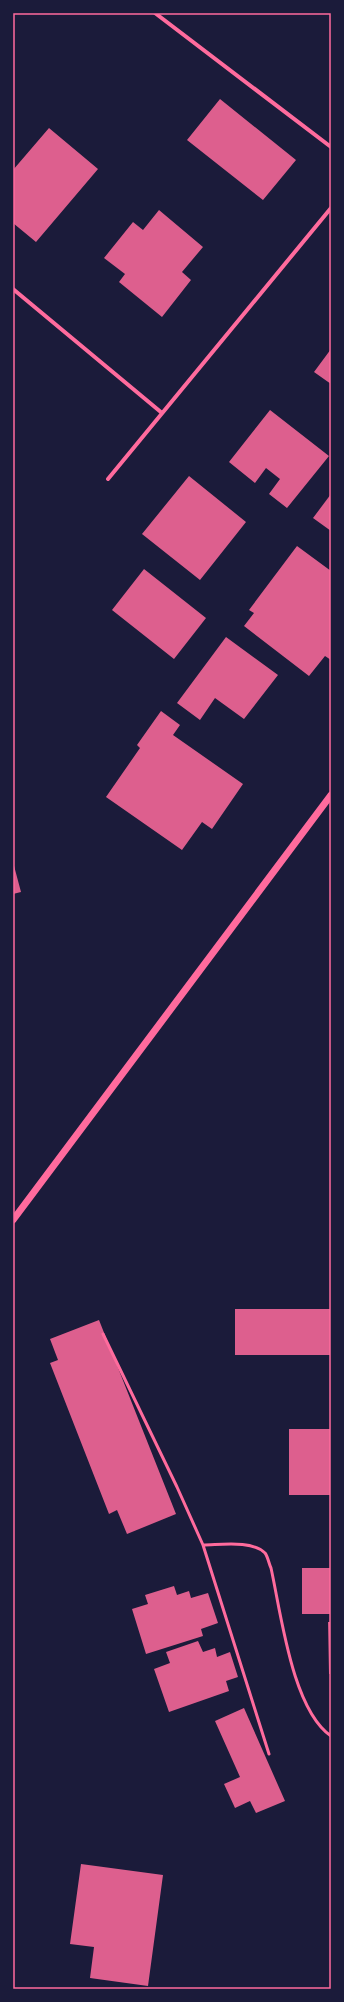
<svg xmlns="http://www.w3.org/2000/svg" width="344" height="2002" viewBox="0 0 344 2002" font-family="'Work Sans',sans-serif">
  <rect width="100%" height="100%" fill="#1b1b3a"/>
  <!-- building -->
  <path fill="#dd5f8e" d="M220 99 296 160 263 200 187 140Z
    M49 128 98 169 36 242 13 223V170Z
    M159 210 203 247 182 272 191 280 162 317 119 282 125 274 104 258 133 222 143 230Z
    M331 349V384L314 372Z
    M270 410 329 456 287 508 269 494 280 479 266 468 255 483 229 462Z
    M189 476 246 522 200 580 142 534Z
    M331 494V531L313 518Z
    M297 546 331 571V660L325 656 309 676 244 626 254 613 249 610Z
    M144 569 206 618 174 659 112 610Z
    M226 637 278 675 244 719 215 698 200 720 177 703Z
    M161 711 180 725 173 735 243 784 212 829 202 822 182 850 106 797 140 748 137 745Z
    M13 862 21 892 13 894Z
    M235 1309H331V1355H235Z
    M99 1320 176 1514 127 1534 117 1510 109 1514 50 1363 58 1360 50 1339Z
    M289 1429H331V1495H289Z
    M302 1568H331V1614H302Z
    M174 1586 177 1595 189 1591 191 1598 208 1593 218 1623 201 1629 203 1636 146 1654 132 1609 148 1604 145 1595Z
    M328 1622H331V1674H329Z
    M198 1641 203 1652 215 1648 217 1657 230 1652 238 1677 226 1681 229 1691 169 1712 154 1669 170 1663 166 1652Z
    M244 1708 285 1801 256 1813 250 1801 235 1808 224 1784 240 1777 215 1721Z
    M81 1864 163 1875 148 1986 90 1978 94 1947 70 1944Z"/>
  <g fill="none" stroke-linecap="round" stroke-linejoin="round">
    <!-- service -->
    <path stroke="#ff6b9d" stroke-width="3" d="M103 1334 177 1487 203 1545C220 1545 252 1540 265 1553 268 1557 269 1564 271 1568 281 1613 292 1709 331 1736
      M203 1545 269 1754"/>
    <!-- minor -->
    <path stroke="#ff6b9d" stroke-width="4" d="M155 13 331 147
      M13 289 162 413
      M108 479 331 208"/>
    <!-- tertiary -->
    <path stroke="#ff6b9d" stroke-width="7" d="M13 1220 331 795"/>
  </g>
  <!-- border -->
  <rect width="344" height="2002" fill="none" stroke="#1b1b3a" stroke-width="28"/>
  <rect x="14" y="14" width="316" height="1974" fill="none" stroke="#ff6b9d" stroke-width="1.5"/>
</svg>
